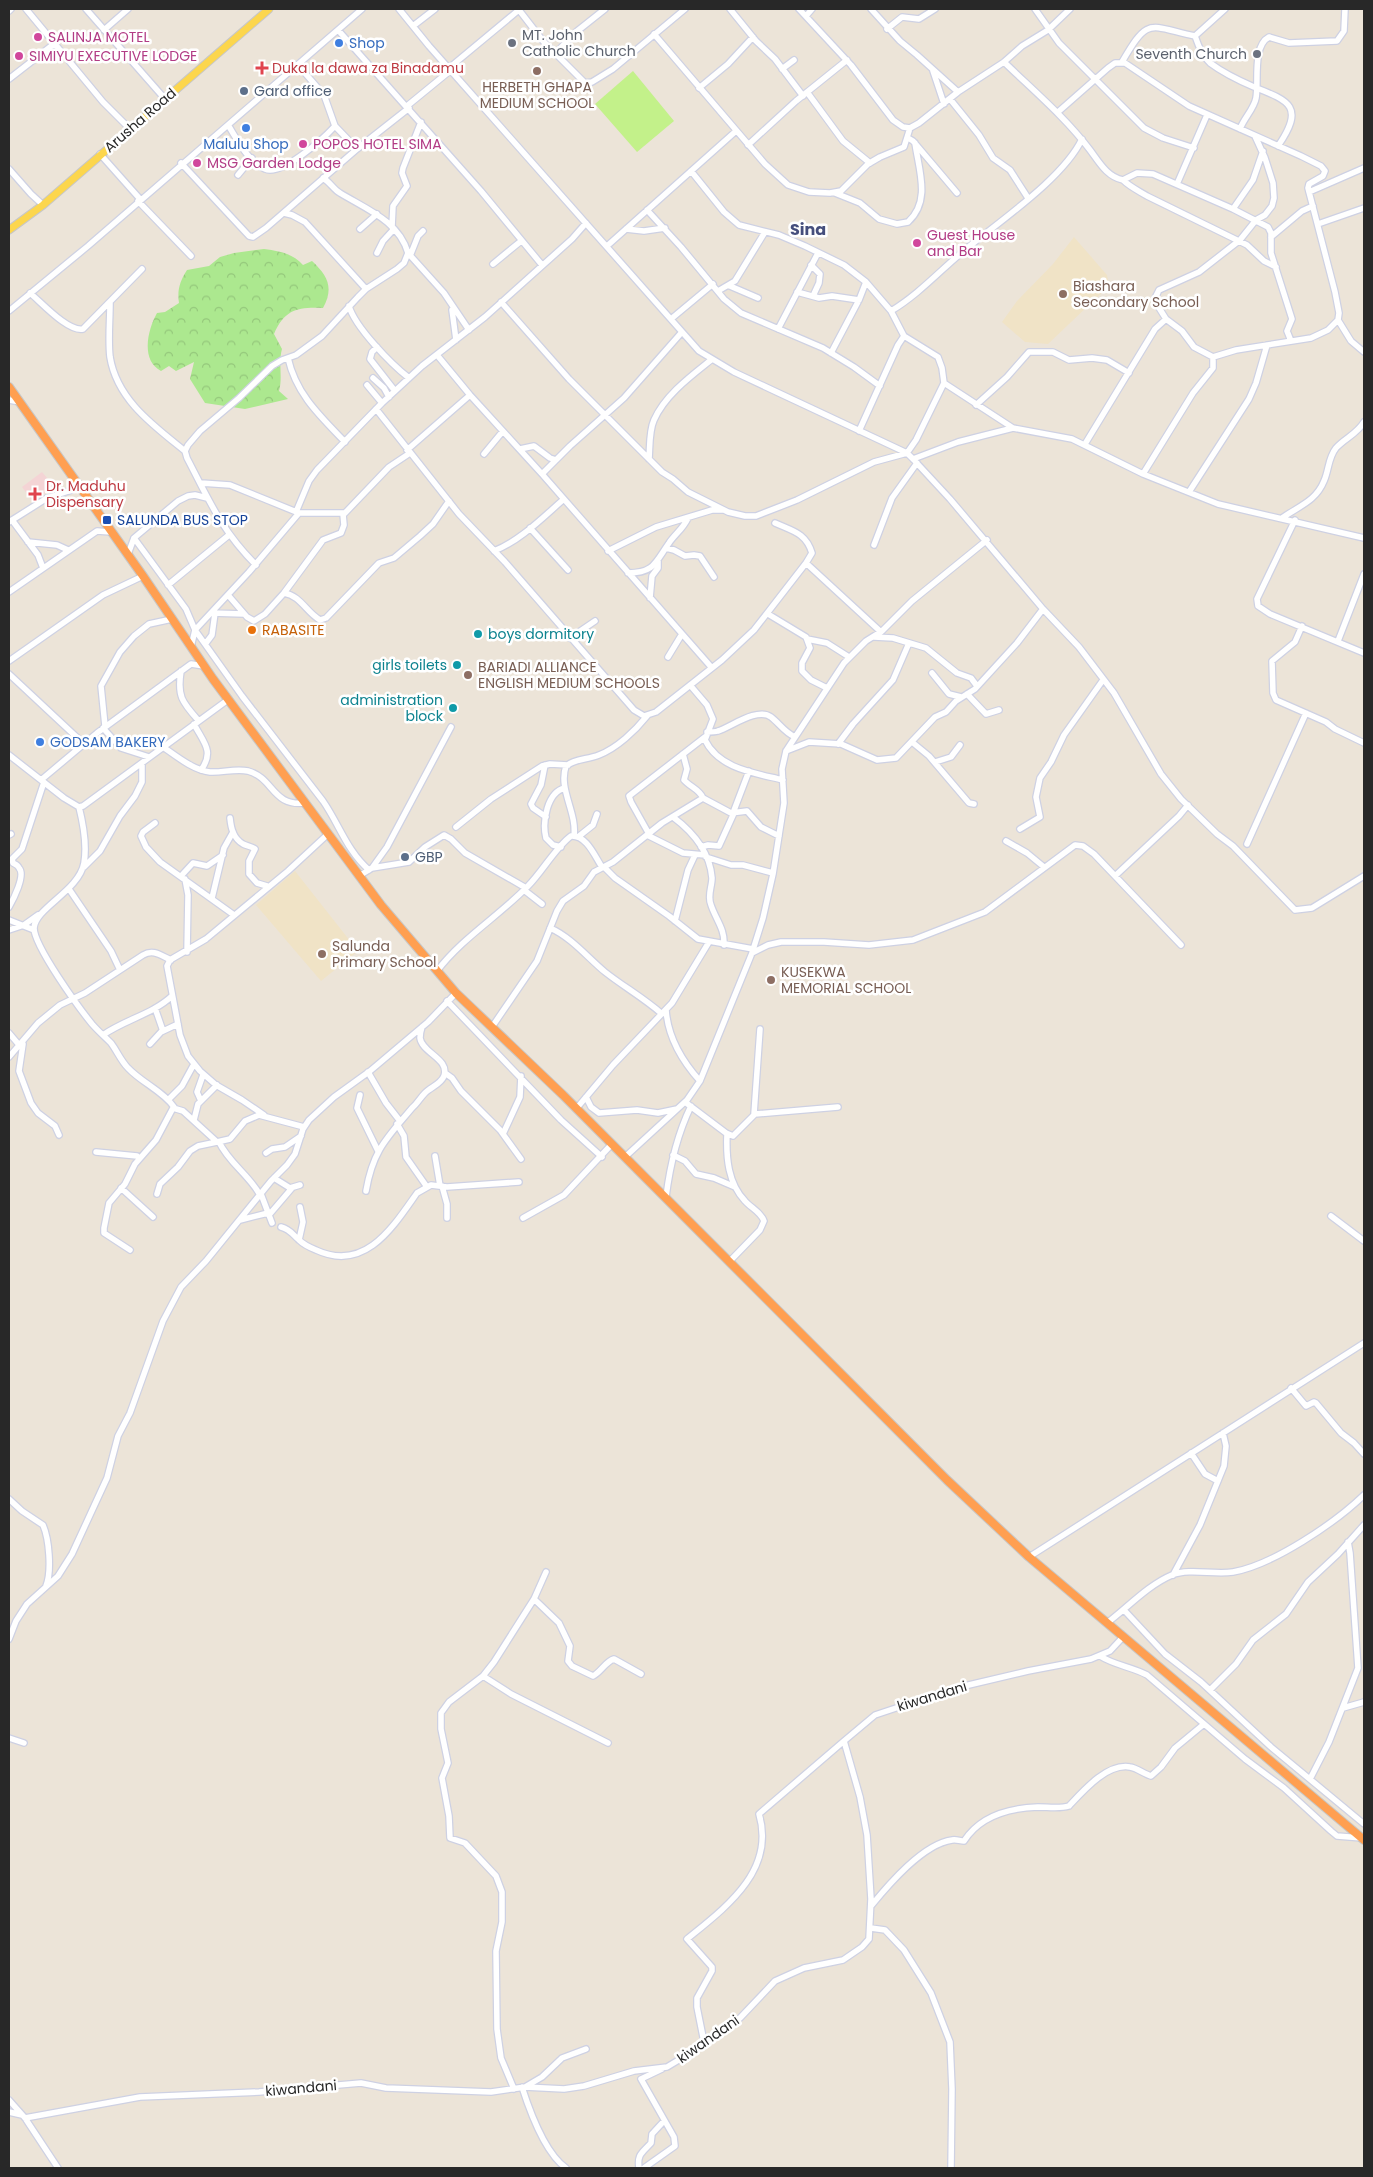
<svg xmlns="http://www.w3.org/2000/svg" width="1373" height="2177" viewBox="0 0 1373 2177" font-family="Poppins,sans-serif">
  <defs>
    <pattern id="forest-crowns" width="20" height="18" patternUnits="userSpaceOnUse" patternTransform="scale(1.25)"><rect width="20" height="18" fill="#ace88f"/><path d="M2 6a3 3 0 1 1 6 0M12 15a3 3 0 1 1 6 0" fill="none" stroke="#94c77b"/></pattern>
  </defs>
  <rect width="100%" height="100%" fill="#ece4d8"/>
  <!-- education -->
  <path fill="#f0e3c6" d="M1074 237 1107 275 1109 286 1048 344 1025 342 1002 322 1017 301 1053 264Z
    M295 871 358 951 321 981 256 905Z"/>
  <!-- medical -->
  <path fill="#f4d4d5" d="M42 472 54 486 33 502 22 487Z"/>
  <!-- forest -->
  <path fill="url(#forest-crowns)" d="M264 249C279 251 292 253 303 265L312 261C328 276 334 288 323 308 298 307 285 309 274 334L282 349C278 363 283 377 279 391L288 399 245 409 205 403 190 379 194 362 176 371 169 366 161 371C140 360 148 329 157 313L165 312 179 303C177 290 180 281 187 270L209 266 220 257 234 253Z"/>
  <!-- pitch -->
  <path fill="#c3f18a" d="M633 71 674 121 637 152 595 104Z"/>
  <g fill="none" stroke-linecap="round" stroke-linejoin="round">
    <defs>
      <path id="minor" d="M26 9 103 102 130 129
        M86 9 165 99
        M399 9 429 46 699 351 734 372 907 453 913 459 950 499 1043 609 1079 647 1114 693 1161 774 1181 799 1217 834 1233 846 1295 910 1312 908 1364 876
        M730 9 756 41 775 59 803 96
        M799 9 851 65 893 120 903 127 910 128 919 123 958 92 1004 62 1022 46 1048 30 1070 9
        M871 9 900 41 917 55 958 92
        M1035 9 1059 43 1144 128 1163 138 1194 148
        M519 10 543 41 585 83 592 82 613 69 685 9
        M9 11 11 9
        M806 16 812 9
        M413 26 435 9
        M887 29 902 17 919 19 935 9
        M104 30 128 9
        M338 30 481 191 542 265
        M654 34 765 164 788 185 809 192 830 193 841 191 868 164 880 157 904 147 910 128
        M1195 36C1198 45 1203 57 1210 63 1222 72 1240 81 1254 87 1290 101 1305 107 1278 146
        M555 54 576 32 605 9
        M1004 62C1034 91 1065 117 1090 150 1099 162 1107 177 1123 180L1137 173 1153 174 1233 209 1268 227 1271 233V253L1292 319 1287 331 1291 341
        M1122 62C1149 16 1148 26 1195 36L1225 9
        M298 65 324 95 335 126 357 149
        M449 68 520 9
        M782 69 794 60
        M933 71 944 104
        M9 79 54 44
        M699 88 728 64 753 37
        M807 92 843 141 870 163
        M950 99 979 135 993 158 1010 170 1028 198
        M407 106 451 70
        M1058 112 1108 68 1115 63H1125L1189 106 1301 156 1321 166 1325 171 1323 176 1309 184 1308 188 1335 292 1339 313 1338 320 1328 330 1311 338 1236 350 1213 357 1194 347 1182 331 1166 319 1156 303 1155 298 1159 290 1199 272 1240 240 1256 220 1265 215 1272 206 1274 198 1273 183 1265 158 1255 136
        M228 125C237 139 248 162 265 169 281 177 324 138 335 126
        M1240 129C1244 118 1254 109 1256 98 1259 82 1252 46 1269 37L1289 43 1337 41 1344 31 1345 9
        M908 138 913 141 957 193
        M748 145 796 101 847 60
        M100 154 140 199
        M181 163 249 236 253 237 266 228 357 149 409 108
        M9 169 31 194 43 205
        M238 175 252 158
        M1123 180C1130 187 1139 191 1147 196L1247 245 1264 261 1276 267
        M1177 184 1207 115
        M1309 192 1364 168
        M835 193 860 203 879 219 897 224 908 222C931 201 919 171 915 143
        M138 201 191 256
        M1233 209 1253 180 1263 151
        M647 210 681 247 724 299 741 313 823 348 854 367 880 386
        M284 213 292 215 305 222 366 289
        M1318 224 1364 208
        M392 227 393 206 407 186 402 173 403 168 421 122
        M360 229 377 214
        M626 229 644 231 665 228
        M1271 237 1302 211 1313 206
        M607 246 736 131
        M377 253 383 241 394 229
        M408 253 444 293 469 330
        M410 256 418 236 423 231
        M493 264 521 241
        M811 265 820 274 819 283 813 296
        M730 286 758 298
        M718 291 735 281 765 232
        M797 292 819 298 832 296 859 300
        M30 293C42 303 68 332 83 329L142 269
        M501 302 569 379 662 472 673 479 688 492 728 512 745 516H756L797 500 874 462 907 453 916 440 944 383 942 368 938 357 904 336 891 311 866 282 844 265 805 246 779 235 739 225 724 212 691 171
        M110 303C110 321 108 340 110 357 117 400 154 426 185 451
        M349 306C355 327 391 364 409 378
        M452 310 456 340
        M9 311 88 246 362 9
        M891 311C921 293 944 266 971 245 1004 218 1064 177 1082 139
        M671 319 713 284
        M1338 320 1351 341 1364 352
        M778 329 818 253
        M377 347 372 352 370 359 395 391
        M831 353 859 300 866 282
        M437 355 470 395 542 474 712 668
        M288 358C296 394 320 416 345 442
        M373 378 384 388 389 397
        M944 383 1013 428
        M367 385 382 403
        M9 400 20 402
        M976 405 1007 377 1029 352H1053L1069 360 1092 358 1107 360 1129 373
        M376 409 459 514 505 562 634 710 644 716 656 712 722 660 754 630 806 563 812 553C806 533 793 531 775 523
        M859 431 898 345 904 336
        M1085 444 1155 329 1166 319
        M520 449 534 446 550 458 556 460
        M407 450 470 395
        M484 454 503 431
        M649 459C650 446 649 431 654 420 665 395 691 376 711 360
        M913 459 958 442 1013 428 1072 439 1143 474 1218 504 1364 538
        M542 474 570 446 624 398 682 332
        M1143 474 1193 393 1213 368V357
        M201 483 230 485 299 513H345L389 467 410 453
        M1189 492 1249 399 1256 383 1267 345
        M296 512 309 481 317 470 382 403 422 366 485 317 572 239 586 223
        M1282 518C1299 506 1316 501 1324 481 1329 470 1328 458 1336 448 1345 438 1357 434 1364 422
        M12 520 38 555 43 568
        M1295 520 1257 599 1258 606 1270 614 1364 653
        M9 522 47 498 81 487
        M530 528 568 570
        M134 538 186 609 195 630 242 696 323 801C339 824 347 851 369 870
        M28 542 57 545 68 550
        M874 545 892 498 917 463
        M666 548 674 550 685 556 694 555 700 556 714 577
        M494 551C521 540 542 518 564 499
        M608 551 656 527 712 510H722
        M128 554 134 538 178 501 188 496 195 495 207 498
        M806 563 881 632
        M256 565C221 530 209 500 187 458L185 451 188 445 200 431 239 398 272 366 282 360 296 355 322 336 358 297 366 289 397 269 404 263 408 253C399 221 366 209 340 193 334 190 330 182 323 178
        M628 573C654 573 655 563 669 543 675 534 683 529 688 518
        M168 585 229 535
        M9 592 97 531 111 532
        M284 593 323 540 341 533 344 525 343 514
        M228 595 247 617 254 621 265 614 284 593C301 596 306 612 320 620L326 618 379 563 394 558 420 536 433 524 449 501
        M650 598 652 576 658 568V561
        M211 613 244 614
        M768 614 806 637 810 648 802 663V671L811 680 827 688
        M1302 626 1295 642 1272 661 1273 693 1276 700 1326 722 1335 729 1364 743
        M874 637 893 638 926 648 957 673 971 678 977 686
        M570 638 595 621
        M807 639 827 643 849 657
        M1338 641 1364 574
        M206 643 212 635 215 613
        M191 647 195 630 249 572 299 513
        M668 657 682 634
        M9 661 103 595 143 576
        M181 671C177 696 182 702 198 720
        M932 673 949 694 961 697
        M9 674 84 744
        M690 685 707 705 713 719 705 740C719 769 755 773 783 780
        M967 694 986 714 999 710
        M194 724C203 742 215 751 201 770
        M105 726 101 686 120 652 134 636 149 624 172 619
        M103 728 121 748 149 757
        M707 732C711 732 715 732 718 731 731 727 757 707 771 717 779 723 784 732 795 737
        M912 742 929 756 969 803 974 804
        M838 744 853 724 893 680 909 643
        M163 747C176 756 193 770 210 772 222 773 235 768 248 771 274 778 272 807 305 803
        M786 751 809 742 841 744 877 760 896 758 935 717 946 712 956 701 975 689 1017 643 1043 609
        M683 754 687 769 684 780C690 787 699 789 703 798
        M9 755 64 798 79 807 83 806 229 699
        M935 762 951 757 960 745
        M545 765 541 785 531 804 533 808 546 817
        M41 780 97 733 191 664 204 666
        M79 807C83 823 87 846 84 863 79 891 35 908 34 928 34 946 79 1008 92 1024 98 1031 105 1037 111 1043 117 1051 121 1061 128 1068 142 1083 163 1091 174 1107
        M733 813 749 771
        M673 817C693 832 710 853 712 878 712 887 707 896 711 905 716 920 725 929 724 945
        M230 818C231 828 233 838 243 844 247 846 251 846 255 849L249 861V874L257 883 267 886
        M155 823 143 832 141 836 146 847 160 862 234 915
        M456 827 491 799 542 766 550 764 568 765
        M1020 829 1040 817 1036 797 1040 778 1051 762 1064 735 1103 680
        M649 834 631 802 629 796 705 737
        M9 835 11 834
        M647 835 683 853 705 855
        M574 836C577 812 558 789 566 766 576 758 587 760 599 755 617 748 635 731 647 716
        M578 837 593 825 597 814
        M1006 841 1027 853 1044 867
        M1247 844 1306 713
        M561 847 553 845 546 838C542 822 547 792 565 788
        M701 847 708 845 719 846 734 813
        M706 857 731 865H743L773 873
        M84 867 100 851 120 816 135 796 142 782V763
        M604 867 615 878 669 916 698 939 753 949
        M372 868 409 862 425 847 444 835 451 839 465 853 526 888
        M181 876 193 863 207 866 223 855
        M359 876 372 868 387 847 451 727
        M1115 876 1179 816 1188 805
        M185 879 188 895 187 952
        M69 889 111 951 120 970
        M524 890 542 904
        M212 898 224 848 233 832
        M9 907C13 900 26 875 19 868 18 865 15 864 13 863L12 859 22 849 44 782
        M9 920 34 930
        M675 921 688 870 695 855
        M550 928C571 937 588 958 605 972 624 987 644 998 662 1014
        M9 930 24 925 38 915
        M752 953 768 945 781 942H824L869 945 913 940 985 912 1075 845 1083 846 1094 854 1181 945
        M437 971C462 938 499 916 528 886 542 872 556 847 571 836 587 835 595 857 602 867
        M447 1001 561 1120 602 1157
        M155 1008 163 1031
        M666 1010C668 1037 682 1061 700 1081
        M492 1027 537 961 557 911 563 901 584 886 594 872 613 862 662 823 703 798 731 813 747 811 761 827 779 836
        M9 1033 20 1046
        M103 1035C124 1020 153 1014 172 996
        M23 1044 19 1071 31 1103 38 1113 55 1126 59 1135
        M150 1044 161 1032 178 1024
        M9 1057 38 1023 60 1005 85 993 143 955C153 949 160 955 171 960
        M368 1072 386 1103 400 1121
        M445 1073 452 1078 461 1091 500 1130 521 1159
        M360 1095 357 1108 378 1151
        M586 1097 591 1107 599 1113 637 1110 658 1113 677 1109
        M168 1100 182 1086 194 1064
        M201 1101 197 1092 203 1075
        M685 1102 726 1133 733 1136 755 1114 838 1107
        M576 1109 613 1065 672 1003 709 942
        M754 1114 760 1029
        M264 1115 242 1100 216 1085 200 1071 188 1056 180 1035 167 966 170 960 206 939 288 871 328 834
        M194 1120 198 1104 217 1085
        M397 1124 404 1136 406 1157 427 1187
        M503 1134 520 1097 521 1076
        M727 1134C726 1158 728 1183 745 1201 751 1208 761 1212 764 1221L760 1230 729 1262
        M219 1142C229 1163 249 1175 260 1195
        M96 1152 137 1156
        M266 1153 272 1149 285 1147 301 1136
        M673 1155 685 1161 696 1174 714 1178 735 1187
        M435 1156 440 1186
        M625 1157 687 1100 700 1081 752 953 763 918 773 874 784 803 782 769 786 751 844 663 866 641 882 631 912 601 987 540
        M274 1178 290 1188 300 1185
        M442 1186 447 1204V1218
        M121 1188 153 1217
        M366 1191C373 1150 387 1138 412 1108 417 1104 420 1098 425 1093 431 1087 441 1084 444 1076 450 1059 422 1053 420 1038 420 1035 421 1030 422 1027
        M157 1194 160 1184 178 1167 190 1151 198 1146 217 1142
        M261 1194 272 1223
        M666 1197C670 1165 677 1135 691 1106
        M269 1215 292 1188
        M1331 1216 1364 1241
        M523 1218 564 1195 611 1145
        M240 1220 268 1213
        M281 1227C290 1229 293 1235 299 1240 304 1245 311 1248 316 1250 365 1273 393 1227 417 1193L431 1185 447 1187 519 1182
        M299 1240 303 1222 300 1207
        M130 1250 104 1233V1228L109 1203 125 1184 135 1164 156 1140 173 1108 183 1111 217 1142 230 1139 245 1121 259 1115 304 1127
        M1291 1388 1306 1406 1314 1402 1316 1403 1341 1433 1354 1443 1364 1454
        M1191 1453 1205 1474 1218 1481
        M9 1499 22 1511 43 1525C49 1539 52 1571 46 1586
        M1029 1557 1364 1343
        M1173 1575 1200 1525 1224 1466 1226 1446 1223 1433
        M534 1599 559 1623 570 1646 568 1661 572 1666 593 1676C601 1672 606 1661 614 1659L641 1674
        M1124 1610 1165 1654 1201 1682 1271 1747 1364 1824
        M1107 1623C1127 1608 1148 1585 1172 1575 1190 1568 1214 1575 1233 1572 1273 1565 1335 1523 1364 1495
        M9 1639 16 1621 27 1604 58 1576 72 1554 107 1478 118 1436 130 1413 163 1321 181 1287 206 1261 271 1181 287 1165 295 1154 303 1129 309 1120 334 1097 370 1071 428 1022 456 993
        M1100 1656C1114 1665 1132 1667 1147 1675L1245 1759 1284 1788 1331 1831 1337 1836 1362 1838
        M483 1676 511 1694 608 1743
        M1210 1690 1236 1664 1253 1640 1286 1614 1308 1582 1338 1554 1364 1525
        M1343 1708 1364 1702
        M9 1738 24 1743
        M1310 1779 1329 1742 1358 1668 1350 1553 1348 1542
        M871 1906C889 1884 923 1844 952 1840 956 1839 960 1841 964 1841 980 1816 1009 1808 1038 1807 1048 1807 1060 1809 1069 1806 1083 1791 1107 1763 1130 1767 1137 1768 1144 1774 1151 1776L1161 1767 1175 1748 1204 1724
        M871 1928 885 1930 904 1950 931 1993 950 2042 952 2089 951 2168
        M704 2042 697 2007V1998L712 1971V1967L687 1939C725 1908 776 1871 759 1814L844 1741
        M522 2087C530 2112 545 2153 566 2168
        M525 2087 542 2077 562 2058 586 2049
        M514 2089 501 2058 497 2029 496 1951 502 1922V1892L496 1876 465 1843 450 1838 449 1816 442 1778 448 1763 441 1729V1713L449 1702 483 1676 494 1662 534 1599 546 1572
        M9 2100 25 2118 58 2168
        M9 2112 22 2115
        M25 2118 140 2097 259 2092 361 2083 386 2088 491 2092 525 2087 564 2089 584 2086 634 2071 667 2067 692 2052 740 2018 775 1981 804 1968 843 1960 862 1947 869 1939 871 1899 867 1835 860 1797 844 1741 875 1715 956 1688 1028 1671 1091 1659 1110 1651 1123 1637
        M639 2168C637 2154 642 2153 651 2143L652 2134 664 2121
        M644 2168 675 2146 674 2137 641 2079 662 2069"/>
      <path id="major" d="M9 230 43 205 269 9"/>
      <path id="highway" d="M9 387 143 576 213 679 381 905 456 993 563 1095 947 1480 1029 1557 1364 1840"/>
    </defs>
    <!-- minor casing -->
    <use href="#minor" stroke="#ced1e3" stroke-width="8"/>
    <!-- major casing -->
    <use href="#major" stroke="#c7c7c7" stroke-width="9"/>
    <!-- highway casing -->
    <use href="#highway" stroke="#c7c7c7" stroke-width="10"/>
    <!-- minor -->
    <use href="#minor" stroke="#fff" stroke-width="5.5"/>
    <!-- major -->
    <use href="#major" stroke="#fcd64d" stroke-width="7"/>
    <!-- highway -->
    <use href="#highway" stroke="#ff9f51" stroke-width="8"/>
  </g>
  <!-- markers -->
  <g fill="#d1479c" stroke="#fff" stroke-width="2">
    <circle cx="38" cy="37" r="5"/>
    <circle cx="19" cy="56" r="5"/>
    <circle cx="303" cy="144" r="5"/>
    <circle cx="197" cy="163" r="5"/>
    <circle cx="917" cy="243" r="5"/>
  </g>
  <g fill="#3f7fe0" stroke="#fff" stroke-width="2">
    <circle cx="339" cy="43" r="5"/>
    <circle cx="246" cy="128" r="5"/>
    <circle cx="40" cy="742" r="5"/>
  </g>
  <g fill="#6b7280" stroke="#fff" stroke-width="2">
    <circle cx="512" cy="43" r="5"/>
    <circle cx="1257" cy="54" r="5"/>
  </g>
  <g fill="#e0444e" stroke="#fff" stroke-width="2">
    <path d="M259.5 60.5h5v5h5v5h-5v5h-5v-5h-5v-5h5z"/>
    <path d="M32.5 486.5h5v5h5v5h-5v5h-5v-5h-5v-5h5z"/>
  </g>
  <g fill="#8d6e63" stroke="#fff" stroke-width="2">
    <circle cx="537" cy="71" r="5"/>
    <circle cx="1063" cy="294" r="5"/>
    <circle cx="468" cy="675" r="5"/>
    <circle cx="322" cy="954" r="5"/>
    <circle cx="771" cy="980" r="5"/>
  </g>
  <g fill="#5c6f8a" stroke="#fff" stroke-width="2">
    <circle cx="244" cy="91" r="5"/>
    <circle cx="405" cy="857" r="5"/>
  </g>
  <rect fill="#1a4fb4" stroke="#fff" stroke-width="2" x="102" y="515" width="10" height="10" rx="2.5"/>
  <circle fill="#e8710a" stroke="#fff" stroke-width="2" cx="252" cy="630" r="5"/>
  <g fill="#0f9aa8" stroke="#fff" stroke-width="2">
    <circle cx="478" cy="634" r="5"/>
    <circle cx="457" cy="665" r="5"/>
    <circle cx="453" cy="708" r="5"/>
  </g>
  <g text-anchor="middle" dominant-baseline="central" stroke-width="5" stroke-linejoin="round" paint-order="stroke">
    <!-- worship labels -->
    <g font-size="14" fill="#5b616d" stroke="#fff" text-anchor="start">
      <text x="522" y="35">MT. John<tspan x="522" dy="16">Catholic Church</tspan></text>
      <text x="1247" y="54" text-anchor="end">Seventh Church</text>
    </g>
    <!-- hotel labels -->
    <g font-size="14" fill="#b23c85" stroke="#fff" text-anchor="start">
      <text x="48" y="37">SALINJA MOTEL</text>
      <text x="29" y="56">SIMIYU EXECUTIVE LODGE</text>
      <text x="313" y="144">POPOS HOTEL SIMA</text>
      <text x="207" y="163">MSG Garden Lodge</text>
      <text x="927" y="235">Guest House<tspan x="927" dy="16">and Bar</tspan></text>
    </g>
    <!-- shop labels -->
    <g font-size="14" fill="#366cbe" stroke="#fff" text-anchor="start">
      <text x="349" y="43">Shop</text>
      <text x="246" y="144" text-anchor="middle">Malulu Shop</text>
      <text x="50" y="742">GODSAM BAKERY</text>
    </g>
    <!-- health labels -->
    <g font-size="14" fill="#be3a42" stroke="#fff" text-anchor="start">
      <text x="272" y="68">Duka la dawa za Binadamu</text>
      <text x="46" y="486">Dr. Maduhu<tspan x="46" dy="16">Dispensary</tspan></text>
    </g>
    <!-- education labels -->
    <g font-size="14" fill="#785e54" stroke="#fff" text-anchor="start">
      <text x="537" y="87" text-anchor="middle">HERBETH GHAPA<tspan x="537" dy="16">MEDIUM SCHOOL</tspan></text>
      <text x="1073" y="286">Biashara<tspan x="1073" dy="16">Secondary School</tspan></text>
      <text x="478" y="667">BARIADI ALLIANCE<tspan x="478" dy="16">ENGLISH MEDIUM SCHOOLS</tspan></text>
      <text x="332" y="946">Salunda<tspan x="332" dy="16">Primary School</tspan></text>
      <text x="781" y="972">KUSEKWA<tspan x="781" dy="16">MEMORIAL SCHOOL</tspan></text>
    </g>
    <!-- service labels -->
    <g font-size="14" fill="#4e5e75" stroke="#fff" text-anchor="start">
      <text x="254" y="91">Gard office</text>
      <text x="415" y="857">GBP</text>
    </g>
    <!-- street labels -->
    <g font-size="14" fill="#282828" stroke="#fff">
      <text transform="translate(140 120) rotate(-41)">Arusha Road</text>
      <text transform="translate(932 1696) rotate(-17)">kiwandani</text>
      <text transform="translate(708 2039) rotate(-35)">kiwandani</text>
      <text transform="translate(301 2088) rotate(-5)">kiwandani</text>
    </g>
    <!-- transit labels -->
    <g font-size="14" fill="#164399" stroke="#fff" text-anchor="start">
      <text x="117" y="520">SALUNDA BUS STOP</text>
    </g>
    <!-- food labels -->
    <g font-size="14" fill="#c56008" stroke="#fff" text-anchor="start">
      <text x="262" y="630">RABASITE</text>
    </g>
    <!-- culture labels -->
    <g font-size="14" fill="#0d838f" stroke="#fff" text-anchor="end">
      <text x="488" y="634" text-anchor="start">boys dormitory</text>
      <text x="447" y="665">girls toilets</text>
      <text x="443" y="700">administration<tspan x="443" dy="16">block</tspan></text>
    </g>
    <!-- quarter labels -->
    <g font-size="16" font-weight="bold" fill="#454e7c" stroke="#fff">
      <text x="808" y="229">Sina</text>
    </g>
  </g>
  <!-- border -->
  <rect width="1373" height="2177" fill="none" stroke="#282828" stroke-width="20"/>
</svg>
